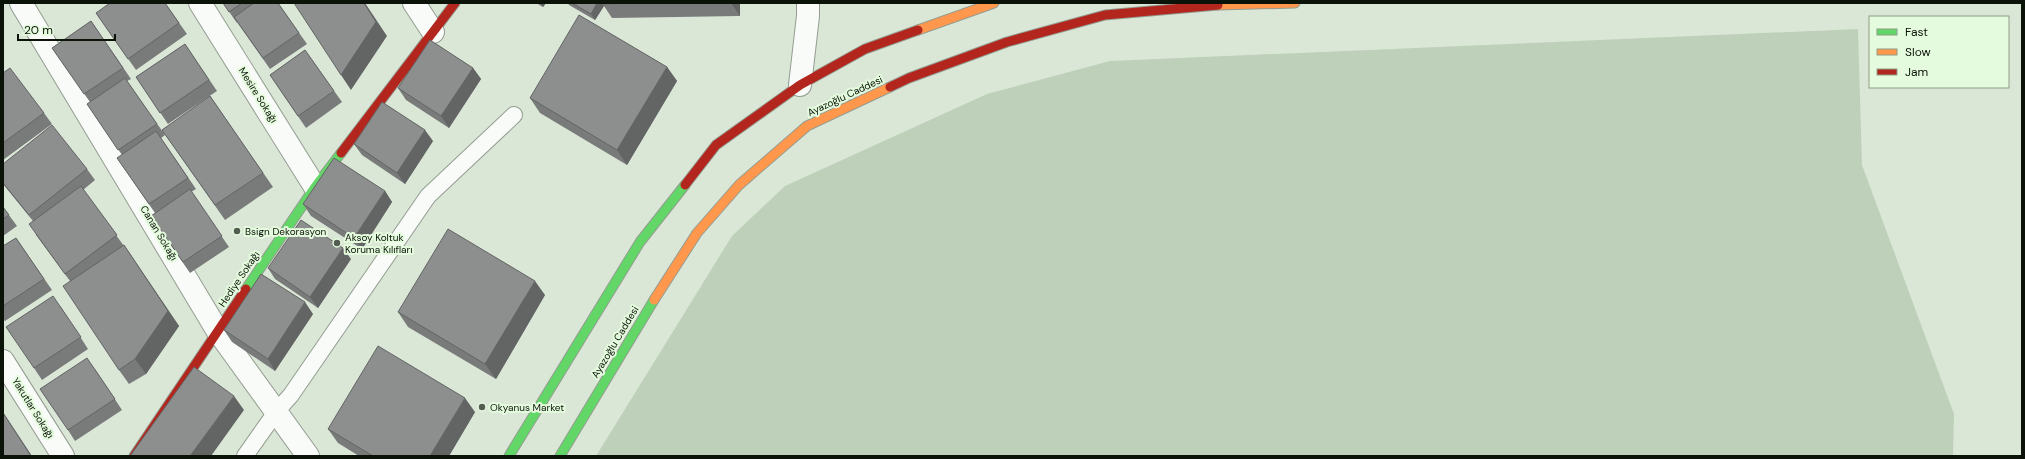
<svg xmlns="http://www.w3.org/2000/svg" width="2025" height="459" viewBox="0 0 2025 459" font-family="'DM Sans',sans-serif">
  <rect width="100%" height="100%" fill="#dae7d7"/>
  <!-- green -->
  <path fill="#bed0b9" d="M1858 29 1862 165 1954 414 1953 456H596L732 236 785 186 987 94 1110 61Z"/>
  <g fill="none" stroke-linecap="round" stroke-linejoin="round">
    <defs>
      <path id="lane" d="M245 456 276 412 291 395 428 196 514 115"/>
      <path id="street" d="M21 3 217 330 308 456
        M200 3 315 187
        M414 3 433 32
        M800 85 808 16V3
        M3 361 63 456"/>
      <path id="fast" d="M246 289 315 187 341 153
        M509 456 640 242 685 185
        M560 456 654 300"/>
      <path id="slow" d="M1218 5 1295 3
        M918 30 994 3
        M654 300 697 233 739 185 807 126 890 87"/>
      <path id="jam" d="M890 87 909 78 1007 42 1105 15 1218 5
        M341 153 455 3
        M685 185 716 145 800 85 865 49 918 30
        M134 456 246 289"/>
    </defs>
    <!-- lane casing -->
    <use href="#lane" stroke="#949d91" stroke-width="18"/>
    <!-- street casing -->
    <use href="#street" stroke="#949d91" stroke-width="24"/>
    <!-- fast casing -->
    <use href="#fast" stroke="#949d91" stroke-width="11"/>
    <!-- slow casing -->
    <use href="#slow" stroke="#949d91" stroke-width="11"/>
    <!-- jam casing -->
    <use href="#jam" stroke="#949d91" stroke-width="11"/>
    <!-- lane -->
    <use href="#lane" stroke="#f9fbf9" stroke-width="16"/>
    <!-- street -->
    <use href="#street" stroke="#f9fbf9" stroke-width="22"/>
    <!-- fast -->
    <use href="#fast" stroke="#63d668" stroke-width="9"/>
    <!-- slow -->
    <use href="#slow" stroke="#ff974d" stroke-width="9"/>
    <!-- jam -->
    <use href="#jam" stroke="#b3261e" stroke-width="9"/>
  </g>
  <!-- wall -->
  <path fill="#797b7b" d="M165 3 187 34 136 70 96 13Z
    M223 3H278L307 44 270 69 237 22V23Z
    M536 3H546L543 7Z
    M568 3H740V16L612 18 604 6 595 20 569 5Z
    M91 21 131 79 127 81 165 135 161 138 196 189 191 192 229 247 190 273 151 216 155 213 117 158 122 155 87 104 90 102 52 48Z
    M185 44 217 91 168 124 136 77Z
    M305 50 342 102 306 128 270 75Z
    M667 67 677 81 627 165 540 113 530 98Z
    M473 68 481 79 449 128 406 100 398 88Z
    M3 73 44 113 52 124 3 160Z
    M210 96 273 187 225 220 162 130Z
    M433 141 405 184 362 155 354 144Z
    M3 164 87 169 95 180 83 190 124 246V245L179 326 146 374 129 384 119 370 70 281 36 235 33 221 3 184Z
    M385 191 392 202 362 249 311 216 303 204Z
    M3 207 17 226 3 236Z
    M16 238 52 290 5 321 3 319V246Z
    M351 259 318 308 275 279 268 268Z
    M545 295 496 379 408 327 398 312Z
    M61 307 88 349 42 380 34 368Z
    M313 314 275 371 232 342 224 330Z
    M95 369 122 410 75 441 68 430Z
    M475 412 449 456H359L338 443 328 429Z"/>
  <!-- shaded-wall -->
  <path fill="#636464" d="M364 3H365L387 36 351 90 341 75Z
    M540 3H546L543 7Z
    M597 3H605L602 4 604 6 595 20 591 14Z
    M731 3H740V16Z
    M667 67 677 81 627 165 617 150Z
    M473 68 481 79 449 128 441 116Z
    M425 130 433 141 405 184 397 173Z
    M385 191 392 202 362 249 354 238Z
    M124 245 179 326 146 374 135 359Z
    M343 248 351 259 318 308 310 297Z
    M535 281 545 295 496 379 485 364Z
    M305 302 313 314 275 371 268 359Z
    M234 396 244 410 211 456H190Z
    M465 398 475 412 449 456H430Z
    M3 412 32 456H31L3 413Z"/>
  <!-- building -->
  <path fill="#8d8f8f" stroke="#636464" d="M110 3H165L179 23 128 59 96 13Z
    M223 3H242L229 12Z
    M254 3H278L299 33 263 58 234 17Z
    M294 3H364L376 22 341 75Z
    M572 3H597L591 14Z
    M602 3H636L602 4Z
    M579 15 667 67 617 150 530 98Z
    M91 21 123 68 84 94 52 48Z
    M430 40 473 68 441 116 398 88Z
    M185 44 209 80 160 113 136 77Z
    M305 50 334 91 298 116 270 75Z
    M10 68 44 113 3 143V73Z
    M125 78 157 124 118 150 87 104Z
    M210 96 263 173 215 205 162 130Z
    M382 102 425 130 397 173 354 144Z
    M52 125 87 169 29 215 3 183V164Z
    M156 131 188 178 149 204 117 158Z
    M334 158 385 191 354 238 303 204Z
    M81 186 117 235 65 274 29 224Z
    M190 189 222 236 183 262 151 216Z
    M3 207 9 215 3 219Z
    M301 220 343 248 310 297 268 268Z
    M448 229 535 281 485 364 398 312Z
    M16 238 44 279 3 306V246Z
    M124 245 168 311 135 359 119 370 63 286Z
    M261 274 305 302 268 359 224 330Z
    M53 296 81 337 34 368 6 327Z
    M378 346 465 398 430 456H373L328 429Z
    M87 358 115 399 68 430 40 389Z
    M194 367 234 396 190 456H130Z
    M3 413 31 456H3Z"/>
  <!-- markers -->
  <g fill="#535d51" stroke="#e4fbdd" stroke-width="1.5">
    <circle cx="237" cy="231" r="4"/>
    <circle cx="337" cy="243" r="4"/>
    <circle cx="482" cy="407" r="4"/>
  </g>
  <g text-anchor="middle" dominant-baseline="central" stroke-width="4" stroke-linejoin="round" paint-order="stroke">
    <!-- street labels -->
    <g font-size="10" fill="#0b1309" stroke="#e4fbdd">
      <text transform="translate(258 95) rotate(58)">Mesire Sokağı</text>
      <text transform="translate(845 96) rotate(-25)">Ayazoğlu Caddesi</text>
      <text transform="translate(159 233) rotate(59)">Canan Sokağı</text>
      <text transform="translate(239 279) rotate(-56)">Hediye Sokağı</text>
      <text transform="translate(615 342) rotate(-59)">Ayazoğlu Caddesi</text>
      <text transform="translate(33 408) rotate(58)">Yakutlar Sokağı</text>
    </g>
    <!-- poi labels -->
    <g font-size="10" fill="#0b1309" stroke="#e4fbdd" text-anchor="start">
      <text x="245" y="231">Bsign Dekorasyon</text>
      <text x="345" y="237">Aksoy Koltuk<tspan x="345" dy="12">Koruma Kılıfları</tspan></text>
      <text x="490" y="407">Okyanus Market</text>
    </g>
  </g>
  <!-- border -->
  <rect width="2025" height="459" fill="none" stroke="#0b1309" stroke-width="8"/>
  <!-- legend -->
  <rect x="1869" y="16" width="140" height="72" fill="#e4fbdd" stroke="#8d9e88"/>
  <rect x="1877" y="29" width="20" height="6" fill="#63d668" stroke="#8d9e88"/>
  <text x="1905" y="36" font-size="12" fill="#0b1309">Fast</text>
  <rect x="1877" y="49" width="20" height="6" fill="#ff974d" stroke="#8d9e88"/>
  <text x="1905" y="56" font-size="12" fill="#0b1309">Slow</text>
  <rect x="1877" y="69" width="20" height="6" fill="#b3261e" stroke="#8d9e88"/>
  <text x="1905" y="76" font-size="12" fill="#0b1309">Jam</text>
  <!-- scale -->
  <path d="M18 34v6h97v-6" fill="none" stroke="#0b1309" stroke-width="2"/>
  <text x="24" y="34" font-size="12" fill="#0b1309" stroke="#e4fbdd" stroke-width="3" paint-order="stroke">20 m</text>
</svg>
